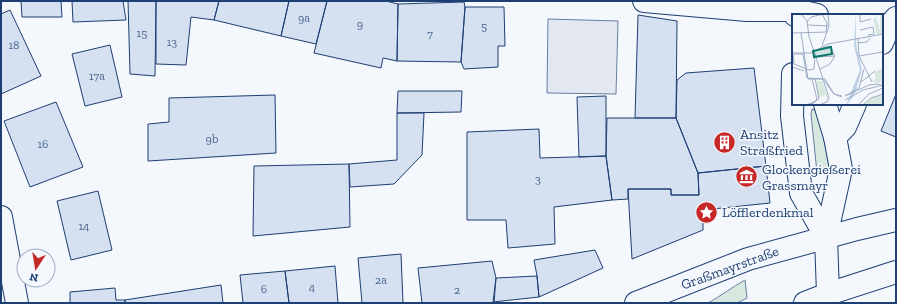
<svg xmlns="http://www.w3.org/2000/svg" width="897" height="304" viewBox="0 0 897 304" font-family="'Zilla Slab',serif">
  <rect width="100%" height="100%" fill="#f4f7fb"/>
  <!-- green -->
  <path fill="#d7e8df" stroke="#687fa3" d="M812 109 815 110 818 114 830 167 817 173 811 114Z
    M745 280 747 298 737 303H708C721 296 732 287 745 280Z"/>
  <!-- parking -->
  <path fill="#e3e8f0" stroke="#687fa3" d="M548 19 618 21 616 94 547 93Z"/>
  <!-- building -->
  <path fill="#d5e0f0" stroke="#1d3f73" d="M21 1H61L62 17H22Z
    M72 1H123L126 20 73 22Z
    M128 1H156L155 76 130 74Z
    M156 1H219L214 20 191 17 186 65 156 64Z
    M219 1H289L281 36 214 20Z
    M289 1H327L316 44 281 36Z
    M327 1H386L398 4 397 61 383 58 381 68 314 53Z
    M464 2 465 7 461 62 397 61 398 4Z
    M465 7H504L505 46H498V67L464 69 461 62Z
    M10 10 41 76 1 94V14Z
    M638 15 677 21 676 118H635Z
    M110 45 122 97 85 106 72 54Z
    M754 68 766 166 698 173 676 118 677 80 686 73Z
    M398 91H462L461 112 397 113Z
    M896 94V137L881 131Z
    M275 95 276 153 148 161V124L169 122V98Z
    M606 96V156L579 157 577 97Z
    M56 102 83 167 30 187 4 121Z
    M397 113H424L422 155 394 184 350 187 349 164 397 160Z
    M607 118H676L698 173 699 195H671V189H628V199L612 200 606 156Z
    M539 129 540 158 606 156 612 200 554 207 555 244 508 248 506 220H467V132Z
    M349 164 350 227 253 236 254 166Z
    M766 166 770 203 703 210V230L632 259 628 189H671V195H699L698 173Z
    M98 191 112 250 71 260 57 201Z
    M595 250 603 268 539 297 537 276 534 260Z
    M401 254 403 303H362L358 258Z
    M492 261 496 278 494 303H422L418 268Z
    M335 266 338 303H289L285 271Z
    M285 271 289 303H243L240 275Z
    M537 276 539 297 493 302 496 278Z
    M221 285 223 303H125V300Z
    M115 288 116 300H125V303H70V292Z"/>
  <g fill="none" stroke-linecap="round" stroke-linejoin="round">
    <defs>
      <path id="street" d="M644 1 747 10H795L817 15
        M882 43 889 26 896 18
        M835 137 845 127 855 104
        M1 217 17 303"/>
      <path id="primary" d="M795 1V15
        M793 74 792 116 801 193 826 237
        M825 104 835 137 841 169 826 237 828 294
        M636 303 748 259 857 229 896 220
        M805 303 828 294 896 272"/>
    </defs>
    <!-- street casing -->
    <use href="#street" stroke="#1d3f73" stroke-width="24"/>
    <!-- primary casing -->
    <use href="#primary" stroke="#1d3f73" stroke-width="24"/>
    <!-- street -->
    <use href="#street" stroke="#f4f7fb" stroke-width="22"/>
    <!-- primary -->
    <use href="#primary" stroke="#f4f7fb" stroke-width="22"/>
  </g>
  <!-- icons -->
  <defs>
    <symbol id="building-disc" viewBox="-11 -11 22 22"><circle r="9.5" fill="#c62828" stroke="#f4f7fb"/><path d="M-4-6H4V6H1V3H-1V6H-4ZM-2.5-4.3h1.7v1.8h-1.7ZM.8-4.3h1.7v1.8H.8ZM-2.5-1h1.7V.8h-1.7ZM.8-1h1.7V.8H.8Z" fill="#fff"/></symbol>
    <symbol id="museum-disc" viewBox="-11 -11 22 22"><circle r="9.5" fill="#c62828" stroke="#f4f7fb"/><path d="M0-6L6-3V-2H-6V-3ZM-5-1h2V3h-2ZM-1-1h2V3h-2ZM3-1h2V3H3ZM-6 4H6V6H-6Z" fill="#fff"/></symbol>
    <symbol id="sight-disc" viewBox="-11 -11 22 22"><circle r="9.5" fill="#c62828" stroke="#f4f7fb"/><path d="M0-6L1.8-2.2L6-1.7L2.9 1.2L3.7 5.4L0 3.3L-3.7 5.4L-2.9 1.2L-6-1.7L-1.8-2.2Z" fill="#fff"/></symbol>
  </defs>
  <g fill-rule="evenodd">
    <use href="#building-disc" x="712" y="130" width="25" height="25"/>
    <use href="#museum-disc" x="734" y="164" width="25" height="25"/>
    <use href="#sight-disc" x="694" y="200" width="25" height="25"/>
  </g>
  <g text-anchor="middle" dominant-baseline="central" stroke-width="3" stroke-linejoin="round" paint-order="stroke">
    <!-- number labels -->
    <g font-size="12" fill="#4b6792">
      <text x="304" y="18">9a</text>
      <text x="360" y="24">9</text>
      <text x="484" y="26">5</text>
      <text x="142" y="33">15</text>
      <text x="430" y="34">7</text>
      <text x="172" y="42">13</text>
      <text x="14" y="45">18</text>
      <text x="97" y="76">17a</text>
      <text x="212" y="139">9b</text>
      <text x="43" y="144">16</text>
      <text x="538" y="179">3</text>
      <text x="84" y="226">14</text>
      <text x="381" y="280">2a</text>
      <text x="312" y="287">4</text>
      <text x="264" y="289">6</text>
      <text x="457" y="290">2</text>
    </g>
    <!-- poi labels -->
    <g font-size="14" fill="#1d3f73" stroke="#f4f7fb" text-anchor="start">
      <text x="740" y="134">Ansitz<tspan x="740" dy="16">Straßfried</tspan></text>
      <text x="762" y="169">Glockengießerei<tspan x="762" dy="16">Grassmayr</tspan></text>
      <text x="722" y="212">Löfflerdenkmal</text>
    </g>
    <!-- street labels -->
    <g font-size="14" fill="#1d3f73" stroke="#f4f7fb">
      <text transform="translate(730 268) rotate(-20)">Graßmayrstraße</text>
    </g>
  </g>
  <!-- overview -->
  <g transform="translate(792 14)">
    <rect width="91" height="91" fill="#f4f7fb"/>
    <path d="M85 0H91V19L85 21 81 5 84 3 88 16V2ZM90 55 91 67 86 69H91H87L80 68 84 64 82 58 85 57H82ZM24 67H30L36 83 35 87 34 81 27 83ZM91 81V91H72L79 84Z" fill="#d7e8df"/>
    <path d="M64 0V30L70 56 62 82 54 91 68 56 62 32Z" fill="#bed0e5"/>
    <path fill="none" stroke="#9eadc5" stroke-width="1" d="M9 0 15 7 17 23 22 37M30 0 35 9 34 18M68 0V8L79 5M15 8 19 3 32 0M16 11 37 12M68 16 81 13 82 20 76 21M0 19 35 18M9 19 16 65M66 24 67 42 80 68M65 29 75 28 78 24M30 32 37 12 36 0M31 34 38 32 43 42M22 37 37 84 35 88 27 91M0 39H19L36 30 91 20M0 40H11L15 64 31 65 42 80 50 83M1 40 2 50 17 56 22 55 23 42M67 42 91 38M24 43 43 42M0 53 12 57M28 55 38 50 43 42M16 65H33L42 80 50 82M69 68 83 57M53 82 67 74 72 55M53 82 77 71 86 70 91 72M53 86 71 76 91 71M13 91 22 89 25 85 20 65M16 91 27 85 23 64M66 91 77 80 91 74M71 91 79 84 91 80"/>
    <path fill="#0f766e" fill-opacity="0.15" stroke="#0f766e" stroke-width="2" d="M39 33 40 40 22 43 21 37Z"/>
    <rect width="91" height="91" fill="none" stroke="#1d3f73" stroke-width="2"/>
  </g>
  <!-- border -->
  <rect width="897" height="304" fill="none" stroke="#1d3f73" stroke-width="4"/>
  <!-- north arrow -->
  <g transform="translate(36 268) rotate(192)"><circle r="19" fill="#f4f7fb" stroke="#9eadc5"/>
  <path d="M0-3L7 15L0 10L-7 15Z" fill="#c62828"/>
  <text y="-6" font-size="11" font-weight="bold" text-anchor="middle" fill="#1d3f73">N</text>
  </g>
</svg>
